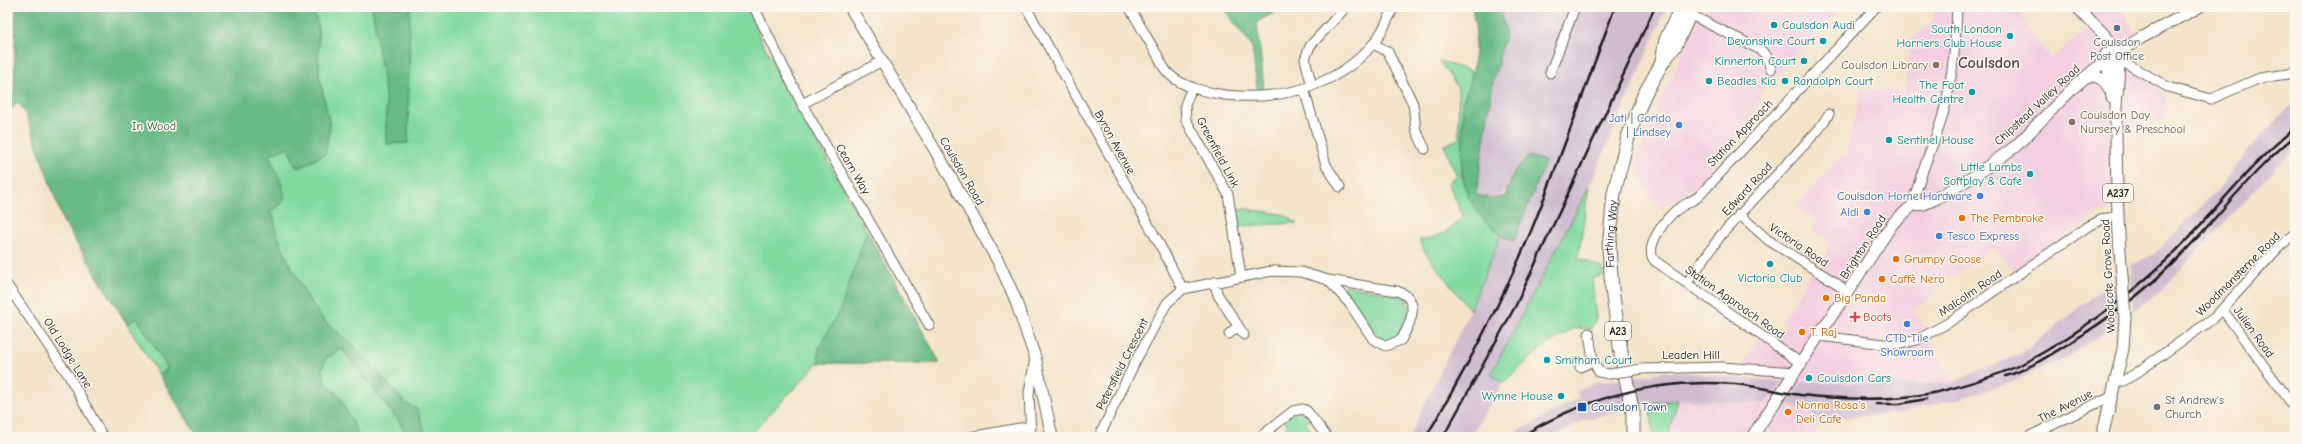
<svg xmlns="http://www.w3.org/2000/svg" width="2302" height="444" viewBox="0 0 2302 444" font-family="'Comic Neue',sans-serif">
  <rect width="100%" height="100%" fill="#fbf7ec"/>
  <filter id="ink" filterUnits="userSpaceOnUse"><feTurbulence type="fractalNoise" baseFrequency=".025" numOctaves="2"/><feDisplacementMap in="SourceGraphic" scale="8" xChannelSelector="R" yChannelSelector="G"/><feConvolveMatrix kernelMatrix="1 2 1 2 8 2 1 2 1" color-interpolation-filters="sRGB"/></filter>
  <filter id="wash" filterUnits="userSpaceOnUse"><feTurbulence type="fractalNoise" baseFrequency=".012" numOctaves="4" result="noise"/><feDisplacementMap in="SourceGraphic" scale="16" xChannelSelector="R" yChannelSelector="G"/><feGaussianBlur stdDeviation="0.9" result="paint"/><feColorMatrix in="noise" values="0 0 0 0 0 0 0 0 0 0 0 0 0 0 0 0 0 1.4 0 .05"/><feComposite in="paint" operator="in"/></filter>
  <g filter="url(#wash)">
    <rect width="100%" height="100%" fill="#f3e4ca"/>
    <!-- built -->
    <path fill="#f3cfe0" d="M1705 7H1842L1763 90 1748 123 1693 189 1662 208 1648 197 1636 163 1658 105Z
      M1934 7H2018L2028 28 2051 59 2087 30 2079 7H2122L2135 33 2129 55 2167 98 2163 120 2120 125 2113 209 2097 215 2015 273 1998 250H1989L1937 288 1930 298 1913 309 1926 328 1930 343 1953 382 1900 385 1789 403 1822 419 1813 437H1667L1678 400 1766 403 1783 382 1766 380 1743 363 1759 337 1776 339 1787 324 1782 321 1810 274 1821 268 1829 248 1825 242 1827 237 1813 232 1818 220 1795 207 1841 156 1845 158 1861 89 1905 92 1909 42 1934 20Z"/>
    <!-- industrial -->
    <path fill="#cfbdcf" d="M1498 7H1667L1589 187 1491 374 1503 383 1470 437H1409L1470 310 1501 235 1513 242 1546 161 1529 156 1514 171 1506 190 1495 199 1476 195 1493 82 1506 30Z
      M2295 102V150L2278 165 2161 290 2133 312 2131 265 2154 254 2224 183 2257 139Z
      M2114 279 2117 324 2065 358 2010 383 1961 398 1899 413 1822 419 1788 404 1801 382 1900 385 1953 382 2024 352Z
      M1666 371 1783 382 1766 403 1678 400 1649 403 1584 420 1552 437H1507L1579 398 1577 391 1583 388 1598 382 1633 378Z"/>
    <!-- green -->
    <path fill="#81daa0" stroke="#4e7b5e" d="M312 7H746L761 40 940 363H818L748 437H427L417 409 406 404 351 343 325 322 308 298 288 261 276 232 274 218 270 211 282 204 269 155 288 147 296 166 330 126 319 75 318 25Z
      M1439 61 1473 72 1463 102 1462 175 1478 214 1501 235 1470 310 1425 252 1419 240C1435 239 1454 230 1463 216L1448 182 1457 176 1444 145 1459 139 1458 88Z
      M1589 187 1578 258 1603 268V276L1592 278 1596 318 1591 329 1574 328 1543 347 1503 383 1491 374Z
      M1238 208 1283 214 1297 223 1239 226Z
      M1344 285 1401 296 1406 299 1410 312 1398 337 1388 343 1383 341 1342 289Z
      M137 318 168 369 159 375 127 324Z
      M342 349 398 420 408 437H359L339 395 325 382 322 369 326 358Z
      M1678 400 1667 437H1654L1649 403Z
      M1299 409 1312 418 1305 423 1316 437H1260L1269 429 1275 437 1288 426 1283 419Z"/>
    <!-- forest -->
    <path fill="#68ba86" stroke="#426b51" d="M16 7H312L318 25 319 75 330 126 325 154 299 168 296 167 288 147 269 155C272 165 289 192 283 202 280 206 274 209 270 211L274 218 276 232 288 261 308 298 325 322 351 343 406 404 417 409 427 437H408L398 420 342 349 326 358 322 369 325 382 339 395 359 437H198L159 375 168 369 137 318 127 324 63 221 26 114 19 103 7 111V100L14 95Z
      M372 7H410L408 143 386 144V100Z
      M1222 7H1285L1257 22 1264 89 1257 90 1252 46Z
      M1472 7H1498L1506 30 1493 82 1476 195 1495 199 1505 196 1514 171 1529 156 1546 161 1513 242 1501 235 1478 214 1468 196 1462 175 1463 102 1473 72 1476 32Z
      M867 231 940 363H818L819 347 841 308Z"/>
  </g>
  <g filter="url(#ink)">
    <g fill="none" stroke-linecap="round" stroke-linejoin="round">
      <defs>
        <path id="minor" d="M754 7 802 104 929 325
          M1026 7 1160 245 1183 289
          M1129 7C1139 23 1148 40 1158 56 1161 62 1164 70 1169 74 1183 88 1207 92 1225 95 1279 101 1337 87 1373 44 1382 34 1388 19 1394 7
          M1685 12 1759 49 1766 55 1771 69
          M1374 44 1388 52 1413 104 1416 130 1425 149
          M2117 61 2129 65 2168 87 2211 99 2260 78 2295 73
          M1550 73 1575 7
          M1312 86 1305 59 1310 46 1346 7
          M1192 87 1185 105 1186 120 1228 194 1241 276
          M1304 89 1326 165 1340 187
          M802 104 882 61
          M1913 205C1919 173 1933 149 1942 118 1952 83 1956 44 1957 7
          M1739 214 1768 240 1836 283 1848 293
          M1214 282 1218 295 1244 335
          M1687 283 1721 235 1819 129 1829 114
          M7 285 69 376 103 437
          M2222 309 2295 408
          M1589 333 1593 361 1599 372 1609 374
          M1229 334 1237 327
          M1820 336 1884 344H1901L1917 340 1948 323 2087 227 2103 219 2119 216
          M1802 364 1655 261C1643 249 1664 221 1674 212 1681 206 1690 202 1698 197L1876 7
          M1580 367 1593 361
          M1642 369 1721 367 1796 372
          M2116 381H2123L2135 374 2214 318 2280 246 2295 234
          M970 437 1031 426
          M1031 437 1029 393 1035 358
          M1099 437 1136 360 1167 303 1183 289 1272 271 1301 272 1328 280 1397 291C1422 299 1411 323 1401 340L1386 346 1373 339 1349 303 1328 280
          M1260 437 1293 411 1303 409 1307 411 1327 437
          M2028 437 2113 395"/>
        <path id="major" d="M850 7 945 167 999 263 1014 296 1035 357 1052 437
          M2077 7C2089 21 2110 36 2116 53 2122 73 2115 94 2116 114 2116 168 2117 222 2122 275
          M2106 54 2112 98
          M2085 77C2098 74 2104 79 2110 90
          M1752 437 1893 223 1913 205 1924 204 1937 198 1976 175 2016 146 2074 87 2107 59 2141 38 2199 7
          M2102 437 2123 349 2125 318"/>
        <g id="highway">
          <path d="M1662 61 1666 40 1681 7"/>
          <path id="s1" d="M1633 437V413L1622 360 1612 289 1609 248 1614 193 1628 137 1644 95 1662 63 1675 46 1693 7"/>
        </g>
      </defs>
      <!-- minor casing -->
      <use href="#minor" stroke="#676259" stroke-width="11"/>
      <!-- major casing -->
      <use href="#major" stroke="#676259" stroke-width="13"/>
      <!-- highway casing -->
      <use href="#highway" stroke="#676259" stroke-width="15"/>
      <!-- minor -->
      <use href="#minor" stroke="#fff" stroke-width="9"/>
      <!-- major -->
      <use href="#major" stroke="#fff" stroke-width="11"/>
      <!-- highway -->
      <use href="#highway" stroke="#fff" stroke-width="13"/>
      <!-- rail -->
      <path stroke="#1c1c1c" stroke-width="2.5" d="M2006 376C2029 369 2048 356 2068 344 2105 321 2142 294 2173 263 2215 222 2249 173 2295 136
        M1876 404H1899L1926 399
        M1426 437C1465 371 1502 302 1531 231 1561 158 1587 82 1615 7
        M1443 437 1516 305 1655 7
        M1520 437C1586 396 1657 378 1735 384 1757 386 1778 392 1801 395 1848 400 1900 402 1946 390 1968 384 2002 374 2022 364 2071 339 2128 297 2169 258 2212 216 2247 166 2295 128"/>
      <defs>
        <path id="minor-bridge" d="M1609 374 1642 369"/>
        <path id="major-bridge" d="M2122 275 2125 318"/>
      </defs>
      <!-- minor-bridge casing -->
      <use href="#minor-bridge" stroke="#676259" stroke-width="11" stroke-linecap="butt"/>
      <!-- major-bridge casing -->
      <use href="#major-bridge" stroke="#676259" stroke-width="13" stroke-linecap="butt"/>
      <!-- minor-bridge -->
      <use href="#minor-bridge" stroke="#fff" stroke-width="9"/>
      <!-- major-bridge -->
      <use href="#major-bridge" stroke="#fff" stroke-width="11"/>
    </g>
  </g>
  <!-- markers -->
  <g fill="#0f9aa8" stroke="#fbf7ec" stroke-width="1.5">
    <circle cx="1774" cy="25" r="4"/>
    <circle cx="2010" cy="36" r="4"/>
    <circle cx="1823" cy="41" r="4"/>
    <circle cx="1804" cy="61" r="4"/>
    <circle cx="1709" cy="81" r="4"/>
    <circle cx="1785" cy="81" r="4"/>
    <circle cx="1972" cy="92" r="4"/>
    <circle cx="1889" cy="140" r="4"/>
    <circle cx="2030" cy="174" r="4"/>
    <circle cx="1770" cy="264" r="4"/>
    <circle cx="1547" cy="360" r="4"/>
    <circle cx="1809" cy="378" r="4"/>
    <circle cx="1561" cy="396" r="4"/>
  </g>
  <circle fill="#5c6f8a" stroke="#fbf7ec" stroke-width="1.5" cx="2117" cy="28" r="4"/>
  <g fill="#8d6e63" stroke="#fbf7ec" stroke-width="1.5">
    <circle cx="1936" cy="65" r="4"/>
    <circle cx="2072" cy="122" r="4"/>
  </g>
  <g fill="#3f7fe0" stroke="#fbf7ec" stroke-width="1.5">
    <circle cx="1679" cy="125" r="4"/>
    <circle cx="1980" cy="196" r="4"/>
    <circle cx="1867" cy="212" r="4"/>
    <circle cx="1939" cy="236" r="4"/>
    <circle cx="1907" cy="324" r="4"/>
  </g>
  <g fill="#e8710a" stroke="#fbf7ec" stroke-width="1.5">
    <circle cx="1962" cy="218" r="4"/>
    <circle cx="1896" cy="259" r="4"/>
    <circle cx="1882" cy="279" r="4"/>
    <circle cx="1826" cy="298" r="4"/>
    <circle cx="1802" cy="332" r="4"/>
    <circle cx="1788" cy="412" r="4"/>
  </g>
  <path fill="#e0444e" stroke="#fbf7ec" stroke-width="1.5" d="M1853 311h4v4h4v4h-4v4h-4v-4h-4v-4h4z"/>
  <rect fill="#1a4fb4" stroke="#fbf7ec" stroke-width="1.5" x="1577" y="402" width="10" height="10" rx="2"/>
  <circle fill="#6b7280" stroke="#fbf7ec" stroke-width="1.5" cx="2157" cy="407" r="4"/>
  <g text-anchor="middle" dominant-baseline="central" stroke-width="3" stroke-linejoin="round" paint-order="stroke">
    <!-- shield labels -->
    <g fill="#fbf7ec" stroke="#5f5e5a" stroke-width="1">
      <rect x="2103" y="184" width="30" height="18" rx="3"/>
      <rect x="1605" y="322" width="26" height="18" rx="3"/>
    </g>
    <g font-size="11" font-weight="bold" fill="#1c1c1c">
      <text x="2118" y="193">A237</text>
      <text x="1618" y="331">A23</text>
    </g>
    <!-- culture labels -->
    <g font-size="12" fill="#0d838f" stroke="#fbf7ec" text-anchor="start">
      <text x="1782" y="25">Coulsdon Audi</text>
      <text x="2002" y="29" text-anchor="end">South London<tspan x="2002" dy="14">Harriers Club House</tspan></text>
      <text x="1815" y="41" text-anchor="end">Devonshire Court</text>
      <text x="1796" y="61" text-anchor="end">Kinnerton Court</text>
      <text x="1717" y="81">Beadles Kia</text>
      <text x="1793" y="81">Randolph Court</text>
      <text x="1964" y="85" text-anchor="end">The Foot<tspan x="1964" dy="14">Health Centre</tspan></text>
      <text x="1897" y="140">Sentinel House</text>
      <text x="2022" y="167" text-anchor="end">Little Lambs<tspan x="2022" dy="14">Softplay &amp; Cafe</tspan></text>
      <text x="1770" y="278" text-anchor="middle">Victoria Club</text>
      <text x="1555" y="360">Smitham Court</text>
      <text x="1817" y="378">Coulsdon Cars</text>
      <text x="1553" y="396" text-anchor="end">Wynne House</text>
    </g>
    <!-- service labels -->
    <g font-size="12" fill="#4e5e75" stroke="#fbf7ec">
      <text x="2117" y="42">Coulsdon<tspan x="2117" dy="14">Post Office</tspan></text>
    </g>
    <!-- education labels -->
    <g font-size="12" fill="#785e54" stroke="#fbf7ec" text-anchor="end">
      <text x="1928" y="65">Coulsdon Library</text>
      <text x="2080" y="115" text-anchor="start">Coulsdon Day<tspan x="2080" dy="14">Nursery &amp; Preschool</tspan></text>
    </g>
    <!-- street labels -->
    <g font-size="12" fill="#1c1c1c" stroke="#fbf7ec">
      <text transform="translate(2037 105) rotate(-43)">Chipstead Valley Road</text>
      <text transform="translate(1740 133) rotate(-46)">Station Approach</text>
      <text transform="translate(1115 142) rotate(61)">Byron Avenue</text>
      <text transform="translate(1218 152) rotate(62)">Greenfield Link</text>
      <text transform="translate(853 169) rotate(60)">Cearn Way</text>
      <text transform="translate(962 171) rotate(60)">Coulsdon Road</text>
      <text transform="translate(1747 189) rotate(-47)">Edward Road</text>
      <text stroke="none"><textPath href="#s1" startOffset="205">Farthing Way</textPath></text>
      <text transform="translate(1799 245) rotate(34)">Victoria Road</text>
      <text transform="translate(1863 247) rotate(-57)">Brighton Road</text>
      <text transform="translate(2238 274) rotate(-45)">Woodmansterne Road</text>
      <text transform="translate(2108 276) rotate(-93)">Woodcote Grove Road</text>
      <text transform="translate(1970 293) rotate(-34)">Malcolm Road</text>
      <text transform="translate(1735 302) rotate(35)">Station Approach Road</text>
      <text transform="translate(2254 332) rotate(54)">Julien Road</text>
      <text transform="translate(68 353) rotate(58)">Old Lodge Lane</text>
      <text x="1691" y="355">Leaden Hill</text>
      <text transform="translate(1122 364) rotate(-63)">Petersfield Crescent</text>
      <text transform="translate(2065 406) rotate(-27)">The Avenue</text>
    </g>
    <!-- shop labels -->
    <g font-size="12" fill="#366cbe" stroke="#fbf7ec" text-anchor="end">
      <text x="1671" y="118">Jati | Corido<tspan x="1671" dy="14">| Lindsey</tspan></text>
      <text x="1972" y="196">Coulsdon Home Hardware</text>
      <text x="1859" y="212">Aldi</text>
      <text x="1947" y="236" text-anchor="start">Tesco Express</text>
      <text x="1907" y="338" text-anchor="middle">CTD Tile<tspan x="1907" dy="14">Showroom</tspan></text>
    </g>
    <!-- park labels -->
    <g font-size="12" fill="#3f5e4a" stroke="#fbf7ec">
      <text x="154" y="126">In Wood</text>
    </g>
    <!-- food labels -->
    <g font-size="12" fill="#c56008" stroke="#fbf7ec" text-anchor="start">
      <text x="1970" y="218">The Pembroke</text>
      <text x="1904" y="259">Grumpy Goose</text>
      <text x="1890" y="279">Caffè Nero</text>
      <text x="1834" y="298">Big Panda</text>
      <text x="1810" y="332">T. Raj</text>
      <text x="1796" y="405">Nonna Rosa's<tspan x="1796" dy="14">Deli Cafe</tspan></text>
    </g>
    <!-- health labels -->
    <g font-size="12" fill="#be3a42" stroke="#fbf7ec" text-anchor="start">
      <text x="1863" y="317">Boots</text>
    </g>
    <!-- worship labels -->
    <g font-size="12" fill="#5b616d" stroke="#fbf7ec" text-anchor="start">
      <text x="2165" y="400">St Andrew's<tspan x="2165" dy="14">Church</tspan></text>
    </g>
    <!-- transit labels -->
    <g font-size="12" fill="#164399" stroke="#fbf7ec" text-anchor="start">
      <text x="1591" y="407">Coulsdon Town</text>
    </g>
    <!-- district labels -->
    <g font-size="16" font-weight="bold" fill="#5f4552" stroke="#fbf7ec">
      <text x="1989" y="63">Coulsdon</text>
    </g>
  </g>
  <!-- margin -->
  <rect width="2302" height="444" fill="none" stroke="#fbf7ec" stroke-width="24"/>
</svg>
